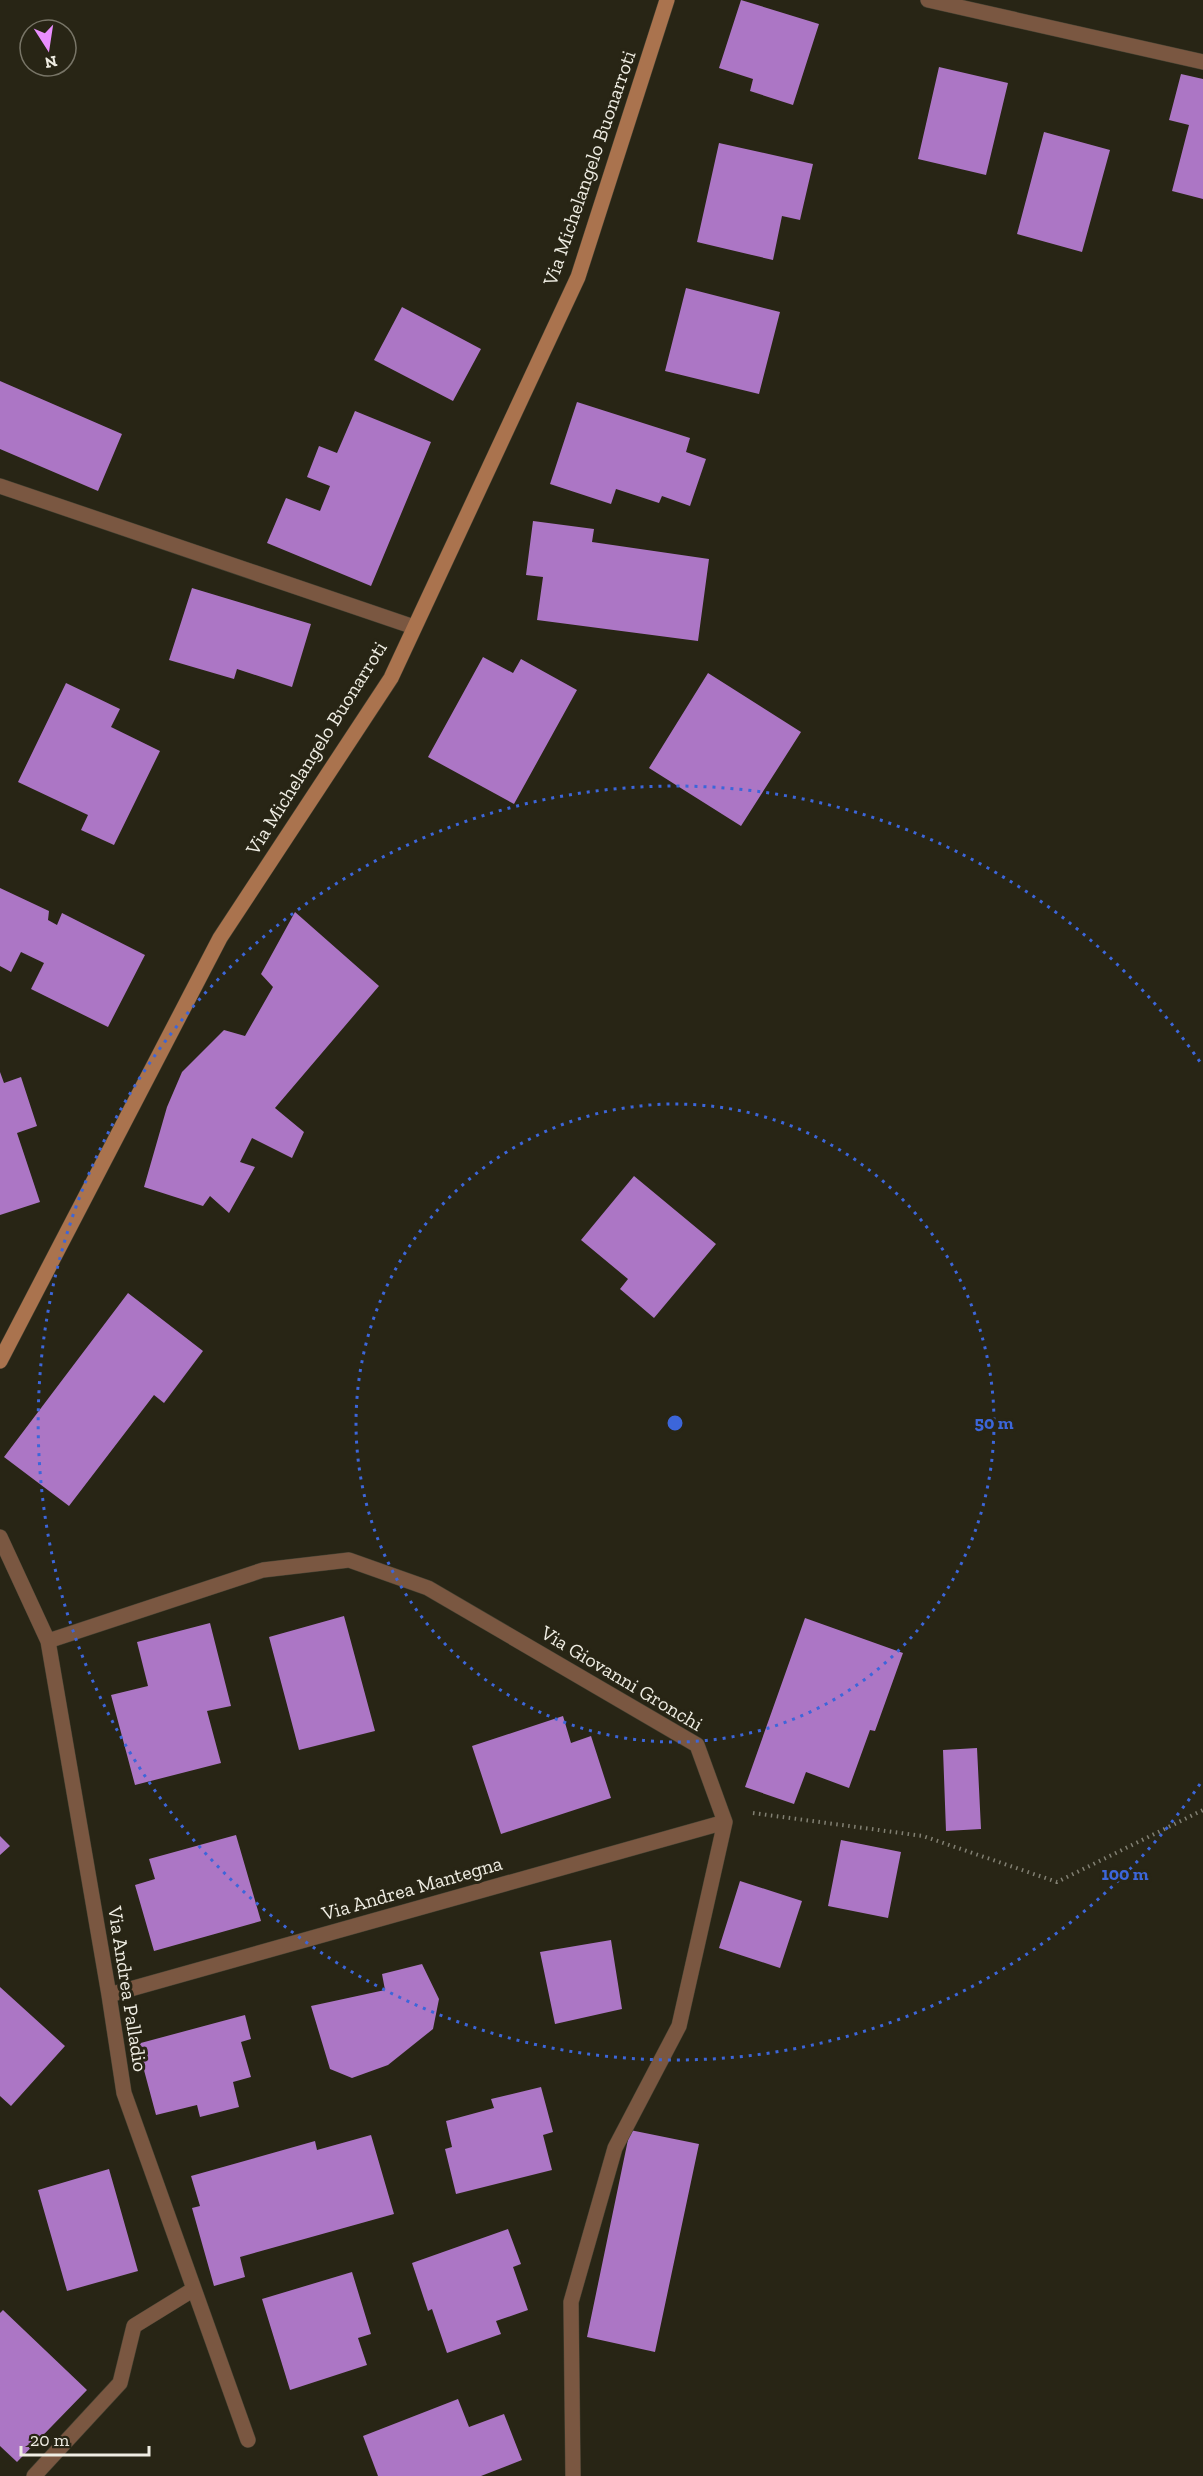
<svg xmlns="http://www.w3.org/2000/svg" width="1203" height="2476" viewBox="0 0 1203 2476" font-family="'Zilla Slab',serif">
  <rect width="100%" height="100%" fill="#282515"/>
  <!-- building -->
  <path fill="#ac76c5" d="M741 0 819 24 793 105 750 91 753 79 719 68Z
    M939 67 1008 83 986 175 918 159Z
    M1181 74 1203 79V199L1172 191 1189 125 1169 120Z
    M1044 132 1110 150 1082 252 1017 234Z
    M719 143 813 164 800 220 782 216 773 260 697 242Z
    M686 288 780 312 759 394 665 371Z
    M402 307 481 349 453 401 374 360Z
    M0 381 122 434 98 491 0 449Z
    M577 402 690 438 686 452 706 459 690 506 662 496 659 503 616 489 611 504 550 484Z
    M355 411 431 442 371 586 267 543 286 498 320 511 330 486 307 477 319 446 337 453Z
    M533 521 594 529 592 542 709 559 698 641 537 620 543 577 526 575Z
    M192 588 311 624 292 687 237 669 234 679 169 660Z
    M483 657 513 673 521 659 577 690 514 804 428 757Z
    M708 673 801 732 741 826 649 768Z
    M66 683 120 709 111 727 160 751 114 845 81 830 88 815 18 782Z
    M0 888 49 911 48 920 57 925 62 913 145 955 108 1027 31 989 44 963 21 952 11 972 0 966Z
    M295 912 379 986 275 1108 304 1132 292 1158 252 1138 240 1162 255 1167 229 1213 210 1196 203 1206 144 1187 167 1107 182 1072 224 1030 245 1036 273 987 261 974Z
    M0 1072 4 1083 21 1077 37 1126 17 1133 40 1202 0 1215Z
    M634 1176 716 1244 654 1318 620 1289 628 1279 581 1240Z
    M128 1293 203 1351 164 1403 154 1395 69 1506 4 1457Z
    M344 1616 375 1731 299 1750 269 1637Z
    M805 1618 903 1653 875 1731 870 1730 849 1788 806 1772 794 1804 745 1787Z
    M210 1623 231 1706 207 1711 221 1763 135 1785 111 1695 148 1686 137 1642Z
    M563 1716 571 1743 591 1736 611 1798 501 1834 472 1746Z
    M977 1748 981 1829 946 1831 943 1750Z
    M236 1835 261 1921 154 1951 135 1885 155 1879 149 1859Z
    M0 1836 10 1846 0 1855Z
    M841 1840 901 1852 888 1918 828 1906Z
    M740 1881 802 1901 780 1968 719 1948Z
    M611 1940 622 2009 555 2024 540 1952Z
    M422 1964 439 1999 433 2029 388 2065 352 2078 330 2069 311 2006 385 1990 382 1974Z
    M0 1987 65 2046 11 2106 0 2096Z
    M245 2015 251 2039 241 2042 251 2077 233 2082 239 2107 200 2117 197 2105 156 2115 137 2044Z
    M541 2087 553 2132 543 2135 552 2170 456 2194 445 2149 452 2147 446 2121 494 2108 491 2099Z
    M630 2130 699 2144 655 2352 587 2337Z
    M371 2135 394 2214 240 2257 245 2277 214 2286 192 2208 200 2206 191 2176 315 2141 317 2150Z
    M109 2169 138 2271 67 2291 38 2190Z
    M508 2229 521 2264 513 2267 528 2310 496 2321 501 2334 447 2353 432 2309 428 2311 412 2263Z
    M352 2272 371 2334 358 2338 367 2365 290 2390 262 2299Z
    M3 2310 87 2390 17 2462 0 2446V2313Z
    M458 2399 469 2427 504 2414 522 2460 481 2476H378L363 2436Z"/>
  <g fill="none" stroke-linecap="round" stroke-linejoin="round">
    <defs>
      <path id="lane" d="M0 486 414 627"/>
      <path id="street" d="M928 0 1203 62
        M0 1537 48 1641 109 1995 124 2093 248 2440
        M48 1641 263 1570 349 1560 428 1588 697 1745 725 1822 679 2026 615 2148 571 2302 573 2476
        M109 1995 725 1822
        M34 2476 120 2383 134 2326 194 2289"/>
      <path id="secondary" d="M0 1361 220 938 391 678 578 277 667 0"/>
    </defs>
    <!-- lane casing -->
    <use href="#lane" stroke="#444132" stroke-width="16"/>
    <!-- street casing -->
    <use href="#street" stroke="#444132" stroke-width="16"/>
    <!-- secondary casing -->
    <use href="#secondary" stroke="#444132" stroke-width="16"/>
    <!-- path -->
    <path stroke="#828073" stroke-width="4" stroke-dasharray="1.5 4.5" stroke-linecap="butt" d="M753 1813 923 1836 1057 1882 1203 1810"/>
    <!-- lane -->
    <use href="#lane" stroke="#7a5741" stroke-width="15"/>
    <!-- street -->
    <use href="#street" stroke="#7a5741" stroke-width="15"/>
    <!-- secondary -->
    <use href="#secondary" stroke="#aa734e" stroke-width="15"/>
  </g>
  <!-- distance rings -->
  <g fill="none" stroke="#3c66da" stroke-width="3" stroke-dasharray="3 6">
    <circle cx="675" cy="1423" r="319"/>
    <path d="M1200 1784A637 637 0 1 1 1200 1062"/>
  </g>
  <g text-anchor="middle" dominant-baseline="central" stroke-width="6" stroke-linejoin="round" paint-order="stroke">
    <!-- street labels -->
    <g font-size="20" fill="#efede3" stroke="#282515">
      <text transform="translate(589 168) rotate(-71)">Via Michelangelo Buonarroti</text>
      <text transform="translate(316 748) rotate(-58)">Via Michelangelo Buonarroti</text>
      <text transform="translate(622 1678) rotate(31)">Via Giovanni Gronchi</text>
      <text transform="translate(412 1888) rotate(-16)">Via Andrea Mantegna</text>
      <text transform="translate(128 1989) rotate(81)">Via Andrea Palladio</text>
    </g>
  </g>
  <circle cx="675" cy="1423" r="9" fill="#3c66da" stroke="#282515" stroke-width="3"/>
  <g font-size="18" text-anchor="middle" font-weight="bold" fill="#3c66da" stroke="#282515" stroke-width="6" stroke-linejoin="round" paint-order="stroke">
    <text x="994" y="1429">50 m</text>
    <text x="1125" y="1880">100 m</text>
  </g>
  <!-- north arrow -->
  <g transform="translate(48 48) rotate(168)"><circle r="28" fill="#282515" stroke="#787567" stroke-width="1.5"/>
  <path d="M0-4.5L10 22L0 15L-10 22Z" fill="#e98efe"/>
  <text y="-9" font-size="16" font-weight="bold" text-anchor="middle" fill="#efede3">N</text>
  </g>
  <!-- scale -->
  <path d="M21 2446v9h128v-9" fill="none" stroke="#efede3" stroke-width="3"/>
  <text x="30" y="2446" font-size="18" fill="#efede3" stroke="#282515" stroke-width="4.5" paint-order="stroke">20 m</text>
</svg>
